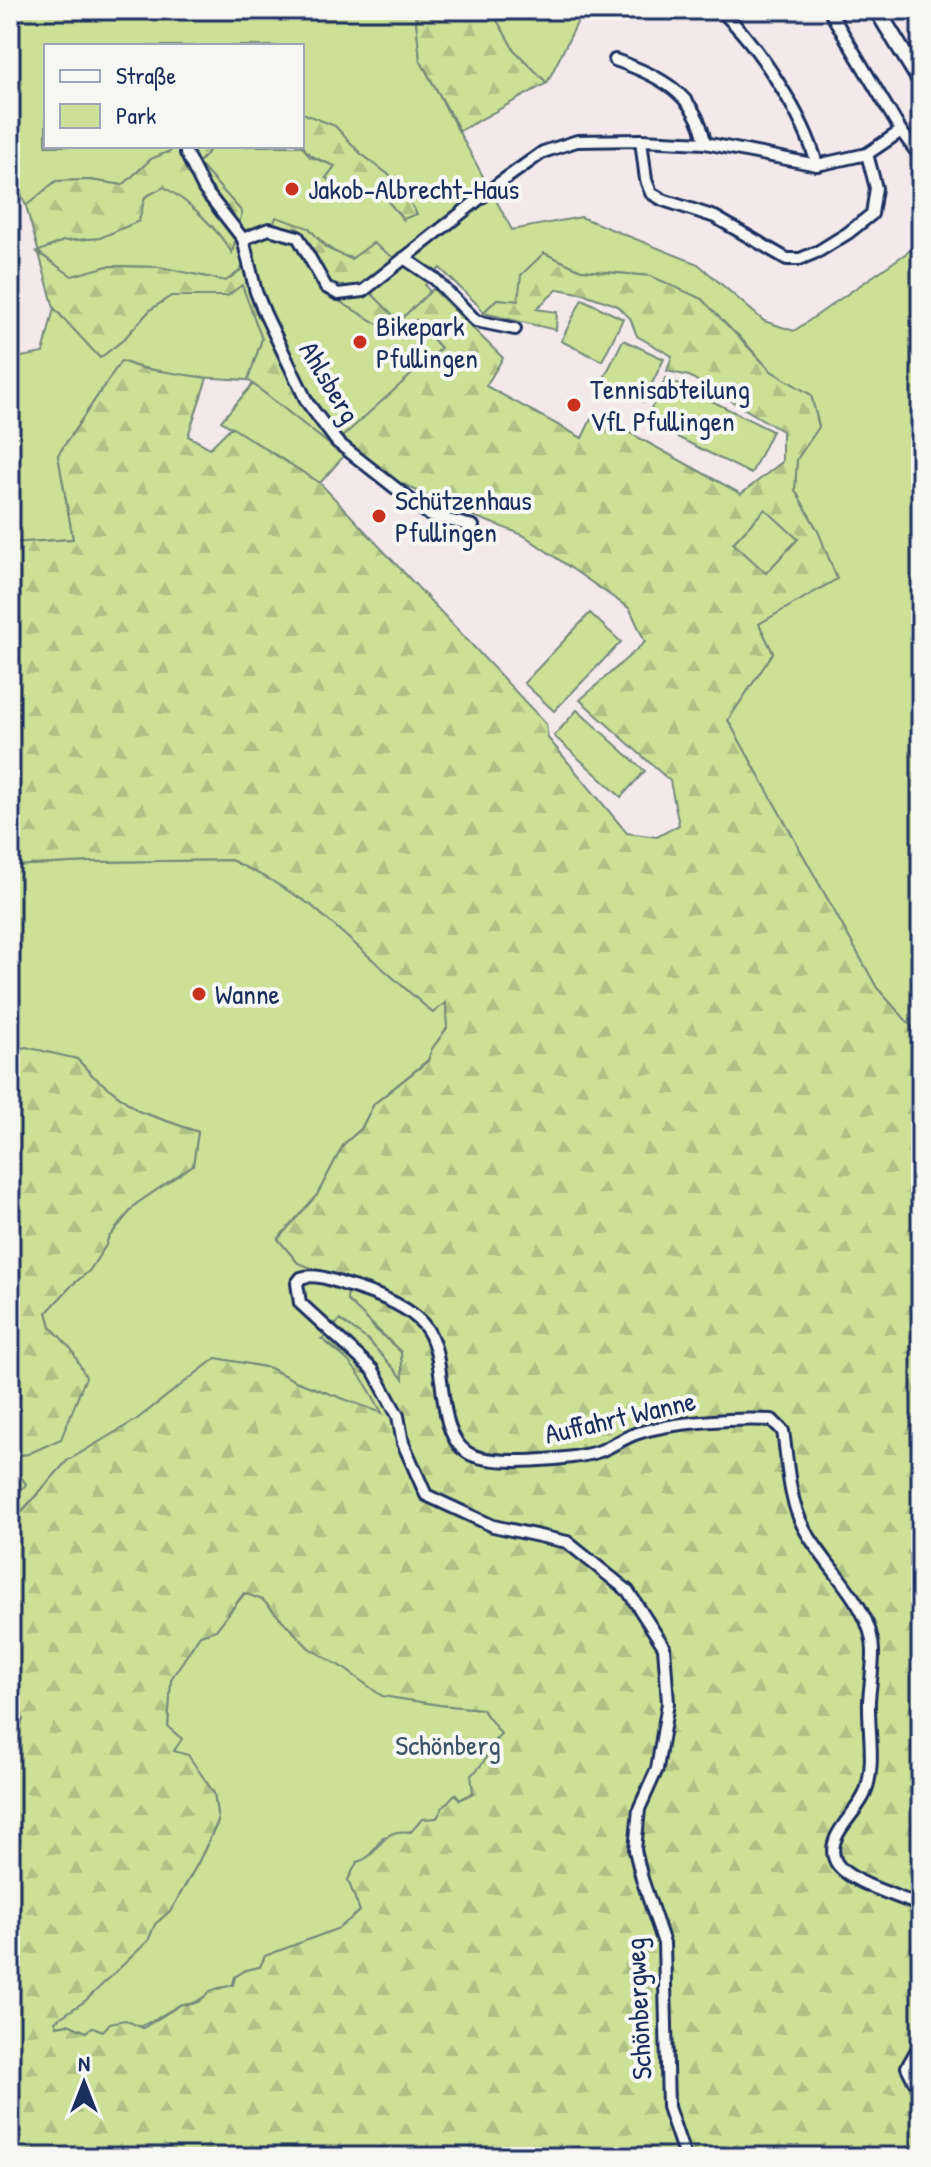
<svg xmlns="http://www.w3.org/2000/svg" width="931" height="2167" viewBox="0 0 931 2167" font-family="'Patrick Hand',sans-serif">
  <defs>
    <pattern id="forest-firs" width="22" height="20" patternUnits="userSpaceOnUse" patternTransform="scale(2)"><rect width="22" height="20" fill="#cce196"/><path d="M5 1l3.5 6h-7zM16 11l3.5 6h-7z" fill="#afc184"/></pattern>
  </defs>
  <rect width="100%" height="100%" fill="#f3e9eb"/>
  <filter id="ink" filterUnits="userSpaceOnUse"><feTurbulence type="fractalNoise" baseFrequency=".0125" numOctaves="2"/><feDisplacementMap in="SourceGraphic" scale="16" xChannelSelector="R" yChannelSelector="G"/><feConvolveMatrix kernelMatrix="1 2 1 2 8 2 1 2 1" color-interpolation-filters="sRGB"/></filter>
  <g filter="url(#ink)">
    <g fill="#cce196" stroke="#74887a" stroke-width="2">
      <path d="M10 10H415L420 60 512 230 581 217 698 264 764 321 794 331 921 243V1037L877 988 728 720 773 653 759 624 818 531 795 490 797 459 819 426 811 395 771 371 737 334 651 276 581 270 544 253 518 301 497 299 483 313 478 305 440 268 425 285 430 292 399 321 362 285 393 258C351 259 338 263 309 228L294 243 322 291 398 336 416 320 441 348 341 439 312 400 260 292 254 257 249 244 241 270 226 281 159 267 108 266 72 277 37 251 63 241 100 238 145 197 164 186C192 204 213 225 232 252L242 212 198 163 213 146H302L310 157 335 166 326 178 344 189 381 193 403 219 397 181 360 153 335 126 302 113V46H46V146H182L151 159 123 185 90 180 56 181 26 206 10 166Z"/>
      <polygon points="491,10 588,10 581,15 547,83 514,50"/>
      <path d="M242 284 262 339 248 380C206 378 161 376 121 361L58 455 73 539 10 543V359L43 353 54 308 100 358 123 340 150 310 171 296H227Z"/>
      <polygon points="582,299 623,319 602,361 561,341"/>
      <polygon points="623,340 664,359 643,402 602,382"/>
      <polygon points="666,378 772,431 751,474 645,421"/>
      <polygon points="253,384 344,456 320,483 221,421"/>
      <polygon points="765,508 798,539 766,574 733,543"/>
      <polygon points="590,613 621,642 554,711 524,683"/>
      <polygon points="577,710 645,771 621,797 554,736"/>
      <polygon points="231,860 269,879 311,905 433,1013 446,1002 447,1028 432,1049 428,1060 374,1104 361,1129 344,1144 317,1195 278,1239 298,1263 316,1269 348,1288 374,1328 401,1352 403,1380 368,1340 322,1339 357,1368 383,1414 295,1381 270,1368 216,1358 136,1420 67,1461 10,1524 10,1504 26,1484 20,1476 10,1478 10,1456 28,1454 72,1350 51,1327 47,1312 72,1285 89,1271 106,1245 108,1238 136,1204 193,1165 198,1132 138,1111 93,1076 77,1059 10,1047 10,866 90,862"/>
      <path d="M245 1593 263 1600 309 1648 345 1669 382 1695 440 1705 482 1709 501 1734 490 1745 473 1792 460 1800 456 1794C448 1802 442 1814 434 1820 419 1831 401 1834 383 1837L366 1860 357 1863 348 1880 360 1911 339 1929 265 1956 260 1967 246 1970 235 1977 233 1985C228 1987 224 1987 219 1988 205 1992 199 2007 181 2004 158 2017 123 2043 96 2028L86 2032 68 2024 57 2026 55 2021 85 2001 148 1941 155 1924 171 1910 198 1863 218 1822 214 1793 173 1751 168 1728 171 1679 200 1635 216 1630Z"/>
      <polygon points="10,1655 23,1720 10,1750"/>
    </g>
    <g fill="url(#forest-firs)" stroke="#74887a" stroke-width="2" fill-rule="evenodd">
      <polygon points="415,10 491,10 514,50 547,83 460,131 420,60"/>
      <path d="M302 113 335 126 360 153 397 181 417 214 403 219 381 193 344 189 326 178 335 166C298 151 302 152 302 113Z"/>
      <path d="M182 146H213L198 163 242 212 232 253C215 225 192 204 164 187L145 197 139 221 100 238 63 241 37 252 72 276 108 266 159 267 226 281 241 270 249 242 260 292 312 400 341 438 441 348 416 320 398 336 322 291 294 243 270 234 276 217 309 228 326 248 351 259 373 243 394 258 362 284 399 321 433 289 503 358 486 386 582 438 594 413 741 494 782 462V431L689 376 667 371 672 356 637 336 630 318 616 305 584 294 558 289 536 309 557 312 556 330 483 313 497 299 518 301 521 275 544 253 581 270 651 276 702 299 771 371 811 395 819 427 797 459 795 490 818 531 837 579 759 624 773 653 728 720 877 988 921 1037V2157H10V1750L23 1720 10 1655V1624L16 1594 10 1554V1525L67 1461 136 1420 216 1358 270 1368 295 1381 382 1413C367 1383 350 1357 322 1339L340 1320 368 1340 403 1379 401 1352 347 1300 348 1288 316 1281 315 1269 298 1263 278 1239 317 1195 344 1144 361 1129 374 1104 428 1061 432 1049 447 1028 446 1002 433 1013 311 905 269 879 231 860 90 862 10 866V543L73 539 58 455 121 361 140 368 207 378 188 436 210 448 231 427 320 483 546 724 548 738 627 833 657 837 679 825 670 781 580 700 645 642 630 609 523 535 453 508 344 456 248 380 262 339 242 285 227 296H171L150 310 123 340 100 358 54 308 26 206 56 181 90 180 123 185 151 159ZM765 509 798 539 766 573 733 543ZM244 1593 263 1600 309 1648 345 1669 382 1696 440 1705 482 1709 501 1734C488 1748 487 1764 471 1775L473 1793 460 1800 455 1794 443 1807 437 1818 422 1819 411 1832C377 1827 384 1855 357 1862L348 1880 360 1911 339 1928 265 1956 260 1967 246 1970 235 1977 233 1985 210 1991C202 2001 194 2006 182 2004L143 2028 125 2020 110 2023 103 2031 92 2027 86 2032 68 2024 57 2026 55 2021 85 2001 148 1941 155 1924 171 1910 198 1863 218 1821 214 1793 188 1755 174 1751 182 1739 168 1727 171 1679 200 1635 216 1630Z"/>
      <polygon points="10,1047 15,1050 26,1047 77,1059 93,1076 138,1111 198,1132 193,1165 136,1204 108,1238 106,1245 89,1271 72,1285 47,1312 51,1327 72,1350 86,1377 61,1439 28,1454 10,1456"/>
      <polygon points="20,1476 26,1484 10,1504 10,1478"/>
    </g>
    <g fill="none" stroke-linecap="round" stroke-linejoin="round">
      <g stroke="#1b2f5e" stroke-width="16">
        <g id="minor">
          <path d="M720 10C757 43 805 117 817 165"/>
          <polyline points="829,10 901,131 921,158"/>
          <polyline points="916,10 921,15"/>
          <path d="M615 60C658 75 697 94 705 143"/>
          <polyline points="641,140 646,180 651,193 663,200 715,217 787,259 800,259 819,251 848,233 872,214 876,188 867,154"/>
          <polyline points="186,153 204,189 243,239 256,292 265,314 307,402 337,442 431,516 473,526"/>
          <polyline points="243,239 269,229 298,237 326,287 338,294 363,291 498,184 543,152 577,141 641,140 705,143 817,165 867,154 901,131"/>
          <polyline points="404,258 435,279 476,321 515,329"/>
          <polyline points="921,2043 907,2067 914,2081 921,2087"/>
          <path d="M685 2157 668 2107 664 1943 642 1879 635 1850 639 1809 657 1769 668 1703 664 1647 628 1591 567 1542 493 1526 426 1495 403 1443 398 1416 373 1370 300 1303 297 1283 301 1278C317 1272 338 1283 353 1287 376 1294 407 1305 423 1324 451 1355 432 1431 468 1453 490 1467 575 1460 600 1451 613 1446 625 1437 638 1433 674 1422 735 1418 772 1420L783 1431C788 1463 788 1497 803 1526 823 1566 874 1606 873 1653 873 1669 870 1685 869 1701 868 1730 876 1765 865 1793 857 1814 823 1837 836 1862 846 1881 895 1895 916 1904L921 1909"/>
        </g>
      </g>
      <g stroke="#1b2f5e" stroke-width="20">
        <polyline id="secondary" points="877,10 921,82"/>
      </g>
      <use href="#minor" stroke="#f6f6f2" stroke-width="10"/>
      <use href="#secondary" stroke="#f6f6f2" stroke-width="14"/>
    </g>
  </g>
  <g fill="#c8321e" stroke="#f6f6f2" stroke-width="3">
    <circle cx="292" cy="189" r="8"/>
    <circle cx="360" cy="342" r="8"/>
    <circle cx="574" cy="405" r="8"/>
    <circle cx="379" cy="516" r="8"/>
    <circle cx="199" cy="994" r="8"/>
  </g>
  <g text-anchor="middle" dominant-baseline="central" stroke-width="8" stroke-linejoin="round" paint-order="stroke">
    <g font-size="28" fill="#1b2f5e" stroke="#f6f6f2" text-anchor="start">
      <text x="308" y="189">Jakob-Albrecht-Haus</text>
      <text x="376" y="326">Bikepark<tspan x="376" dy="32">Pfullingen</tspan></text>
      <text x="590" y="389">Tennisabteilung<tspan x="590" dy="32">VfL Pfullingen</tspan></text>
      <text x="395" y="500">Schützenhaus<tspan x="395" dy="32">Pfullingen</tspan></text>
      <text x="215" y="994">Wanne</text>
    </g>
    <g font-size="28" fill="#1b2f5e" stroke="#f6f6f2">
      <text transform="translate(330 382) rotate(59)">Ahlsberg</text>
      <text transform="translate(620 1417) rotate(-13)">Auffahrt Wanne</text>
      <text transform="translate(638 2009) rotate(-93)">Schönbergweg</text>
    </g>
    <g font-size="28" fill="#3e5369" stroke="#f6f6f2">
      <text x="448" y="1745">Schönberg</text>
    </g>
  </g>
  <rect width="931" height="2167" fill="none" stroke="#f6f6f2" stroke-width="40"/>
  <rect x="20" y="20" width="891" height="2127" fill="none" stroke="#1b2f5e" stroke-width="3" filter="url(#ink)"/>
  <rect x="44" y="44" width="260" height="104" fill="#f6f6f2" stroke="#9ea6b7" stroke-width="2"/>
  <rect x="60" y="70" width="40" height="12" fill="#f6f6f2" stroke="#9ea6b7" stroke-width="2"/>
  <text x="116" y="84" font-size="24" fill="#1b2f5e">Straße</text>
  <rect x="60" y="104" width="40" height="24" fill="#cce196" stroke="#9ea6b7" stroke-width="2"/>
  <text x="116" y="124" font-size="24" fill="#1b2f5e">Park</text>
  <g transform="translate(84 2083)" stroke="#f6f6f2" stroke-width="6" paint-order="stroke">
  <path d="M0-6L14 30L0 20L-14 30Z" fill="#1b2f5e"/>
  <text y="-12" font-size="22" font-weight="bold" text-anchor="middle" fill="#1b2f5e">N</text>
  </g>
</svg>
